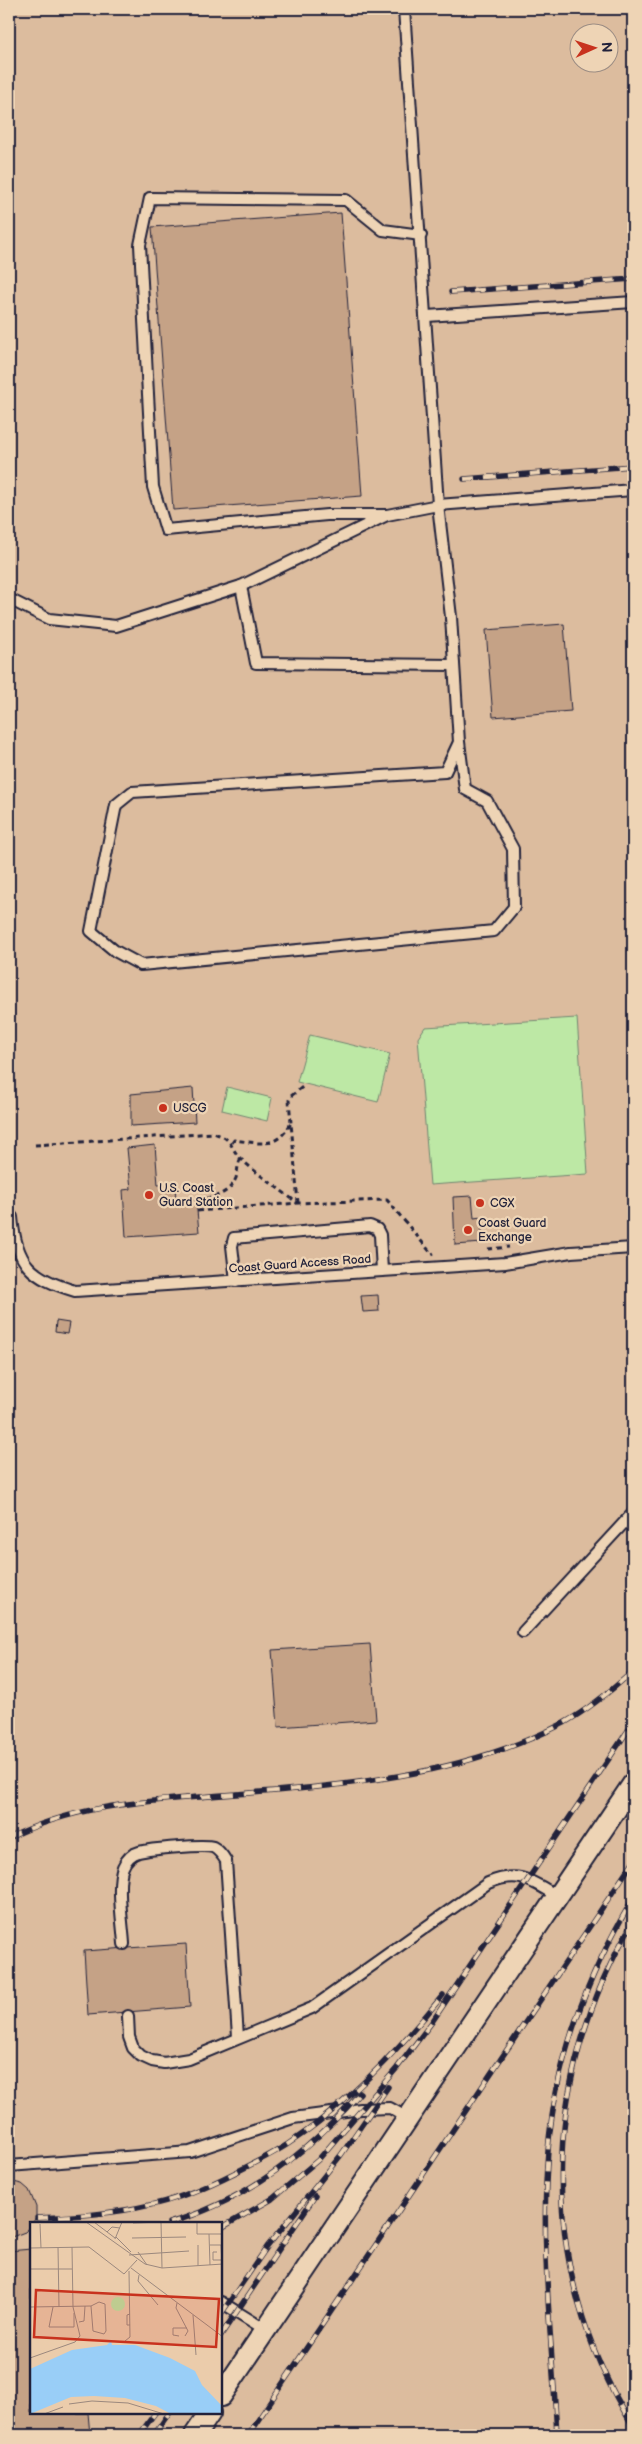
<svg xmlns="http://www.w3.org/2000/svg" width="642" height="2444" viewBox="0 0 642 2444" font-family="'Balsamiq Sans',sans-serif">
  <rect width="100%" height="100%" fill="#ebccab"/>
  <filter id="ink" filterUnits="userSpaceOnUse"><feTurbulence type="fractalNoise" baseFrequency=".02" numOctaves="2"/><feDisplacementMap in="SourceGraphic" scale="10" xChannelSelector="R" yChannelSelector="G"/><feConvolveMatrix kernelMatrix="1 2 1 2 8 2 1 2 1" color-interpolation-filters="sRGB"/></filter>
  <g filter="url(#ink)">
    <path fill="#dcbc9e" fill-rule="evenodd" d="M9 9H633V2435H9ZM580 32H610V62H580ZM31 2223H221V2413H31Z"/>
    <g fill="#bde8a5" stroke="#708570">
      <polygon points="577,1018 588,1174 430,1185 418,1038 425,1027"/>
      <polygon points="310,1035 390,1054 378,1102 297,1082"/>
      <polygon points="227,1087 272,1098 267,1121 222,1110"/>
    </g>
    <g fill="#c5a286" stroke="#22223b">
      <polygon points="341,213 362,496 173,510 152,227"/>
      <polygon points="564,624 571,711 493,717 486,630"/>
      <polygon points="193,1088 195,1122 131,1126 131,1094"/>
      <polygon points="155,1145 158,1185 175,1184 176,1202 196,1200 199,1232 126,1237 123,1190 131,1189 127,1148"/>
      <polygon points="472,1196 474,1218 481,1217 483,1243 455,1245 453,1197"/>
      <polygon points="378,1295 379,1311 363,1312 361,1296"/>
      <polygon points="56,1321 69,1323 67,1334 55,1332"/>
      <polygon points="370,1644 376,1720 278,1727 272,1650"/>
      <polygon points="186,1944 190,2007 88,2015 84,1951"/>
      <polygon points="9,2181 22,2184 29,2190 36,2207 36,2217 31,2226 25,2232 9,2238"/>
      <polygon points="31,2249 31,2413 88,2413 90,2435 9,2435 9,2251"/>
    </g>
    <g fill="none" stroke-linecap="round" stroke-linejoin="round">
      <g stroke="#22223b" stroke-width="14">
        <g id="lane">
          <polyline points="404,9 438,505 451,617 459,742 445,772 132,792 116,805 91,931 115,951 141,965 494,931 514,907 513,849 487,801 465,789 459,742"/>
          <polyline points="427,316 633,302"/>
          <polyline points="387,515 327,515 166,530 153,487 140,245 150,198 346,200 383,230 421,235"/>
          <polyline points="241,586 256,663 454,665"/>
          <polyline points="9,599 49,619 116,626 241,586 387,515 438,505 633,490"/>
          <path d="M12 1217C16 1264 31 1278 75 1291L505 1263 571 1252 633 1248"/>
          <polyline points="236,1281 232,1246 234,1238 370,1226 377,1229 380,1235 382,1271"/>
          <polyline points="523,1632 633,1513"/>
          <path d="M124 1944C123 1925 116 1885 123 1867 126 1860 131 1854 139 1852 150 1849 204 1844 213 1847 219 1850 223 1856 226 1861L238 2037"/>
          <path d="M128 2016 129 2037 133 2048 141 2056 152 2061 164 2063 189 2059 312 2008 488 1883C519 1870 532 1881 557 1896"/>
          <polyline points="9,2166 190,2152 293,2118 361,2109 390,2108 408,2118"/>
          <polyline points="221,2302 266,2330"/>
        </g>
      </g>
      <g stroke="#22223b" stroke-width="24">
        <g id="street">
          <polyline points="221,2396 633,1784"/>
          <polyline points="195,2435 210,2413"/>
        </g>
      </g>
      <g stroke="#22223b" stroke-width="3" stroke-dasharray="5 4" stroke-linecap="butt">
        <path d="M232 1143 234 1140C260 1143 276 1150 291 1123"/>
        <path d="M35 1145 214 1133C235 1140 228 1146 241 1159 258 1175 279 1188 297 1203"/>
        <path d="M196 1200C212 1198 229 1195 236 1178 238 1171 237 1165 241 1158"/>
        <polyline points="298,1203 289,1100 291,1096 305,1085"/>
        <polyline points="197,1211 298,1203 387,1200 432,1254 434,1253"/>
        <polyline points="488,1249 509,1247"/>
      </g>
      <use href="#lane" stroke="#eed4b5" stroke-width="10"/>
      <use href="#street" stroke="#eed4b5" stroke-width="20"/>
      <g stroke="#22223b" stroke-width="5.5">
        <g id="rail">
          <polyline points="451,292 633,279"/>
          <polyline points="464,479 633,466"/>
          <path d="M9 1838C75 1805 139 1802 211 1796 329 1787 457 1779 564 1723 589 1709 612 1690 633 1671"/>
          <path d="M633 1922C540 2080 535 2269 633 2426"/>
          <path d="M37 2218C75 2216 113 2214 150 2205 176 2200 201 2189 224 2178 246 2167 268 2157 288 2144 346 2106 400 2048 443 1995"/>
          <path d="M169 2223C246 2201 308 2153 360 2093"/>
          <polyline points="221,2228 272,2199 318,2160 397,2068 432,2022 633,1723"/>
          <polyline points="221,2314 267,2247 341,2155 388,2087"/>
          <polyline points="221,2335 315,2196"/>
          <polyline points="139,2435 155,2413"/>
          <polyline points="154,2435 169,2413"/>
          <polyline points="248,2435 633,1862"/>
          <path d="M557 2435C552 2343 540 2243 548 2151 555 2062 587 1975 633 1899"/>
        </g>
      </g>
      <use href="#rail" stroke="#eed4b5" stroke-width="4" stroke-dasharray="11" stroke-linecap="butt"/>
    </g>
  </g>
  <g fill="#c8321e" stroke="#eed4b5" stroke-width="2">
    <circle cx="163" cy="1108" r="5"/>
    <circle cx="149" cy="1195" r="5"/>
    <circle cx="480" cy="1203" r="5"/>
    <circle cx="468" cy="1230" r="5"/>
  </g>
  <g text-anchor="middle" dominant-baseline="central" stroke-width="4.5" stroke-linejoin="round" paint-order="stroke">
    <g font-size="12" fill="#22223b" stroke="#eed4b5" text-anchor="start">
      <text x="173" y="1108">USCG</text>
      <text x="159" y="1188">U.S. Coast<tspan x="159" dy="14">Guard Station</tspan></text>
      <text x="490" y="1203">CGX</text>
      <text x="478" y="1223">Coast Guard<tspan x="478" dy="14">Exchange</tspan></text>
    </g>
    <g font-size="12" fill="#22223b" stroke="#eed4b5">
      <text transform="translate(300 1264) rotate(-4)">Coast Guard Access Road</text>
    </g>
  </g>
  <g transform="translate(30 2222)">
    <rect width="192" height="192" fill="#ebccab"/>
    <path d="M81 82a7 7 0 1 1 14 0a7 7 0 1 1-14 0Z" fill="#bde8a5"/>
    <path d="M81 119 82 123H105L140 136 165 149 172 163 192 184V192H141L126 184 95 176 64 174 41 175 0 192V147L42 128 77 123Z" fill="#99cef7"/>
    <path fill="none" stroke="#9b887e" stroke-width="1" d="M56 0 115 42 132 46 193 42M64 0 85 16M131 0 132 46M167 0V12H193M103 1 133 0M10 2 11 26M77 10 82 5 90 6M179 12 180 43M86 15 101 30M102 16 156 15M85 17 92 0M168 23V44M180 23H191L192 42M28 25 29 85M0 26 59 25 94 52 107 38M108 30 117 43M187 30H183V38H192M99 33 159 29M101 46 193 115M0 47H42M109 53 108 59 128 83M147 81 146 86 158 109 155 114M0 85 61 84 63 109 74 112 76 109 75 82 69 80 61 84M23 85 19 105H44V91M100 92 97 93V103H100M163 93 166 133M49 100 54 99 55 84M149 114 143 113V106H157M95 119 100 115 99 49M0 136 45 120 50 114 43 85 42 25M39 182 62 179 98 181 134 192M14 192 33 185"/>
    <path fill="#c8321e" fill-opacity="0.15" stroke="#c8321e" stroke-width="2.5" d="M6 68 189 77 186 125 4 115Z"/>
    <rect width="192" height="192" fill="none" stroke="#22223b" stroke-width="2.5"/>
  </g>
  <rect width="642" height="2444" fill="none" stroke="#eed4b5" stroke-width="30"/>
  <rect x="15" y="15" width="612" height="2414" fill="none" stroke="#22223b" stroke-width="2" filter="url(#ink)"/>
  <g transform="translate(594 48) rotate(87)"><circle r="24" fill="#eed4b5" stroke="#9c8d84"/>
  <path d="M0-4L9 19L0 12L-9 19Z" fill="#c8321e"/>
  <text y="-8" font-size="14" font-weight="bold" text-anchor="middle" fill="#22223b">N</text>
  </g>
</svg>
